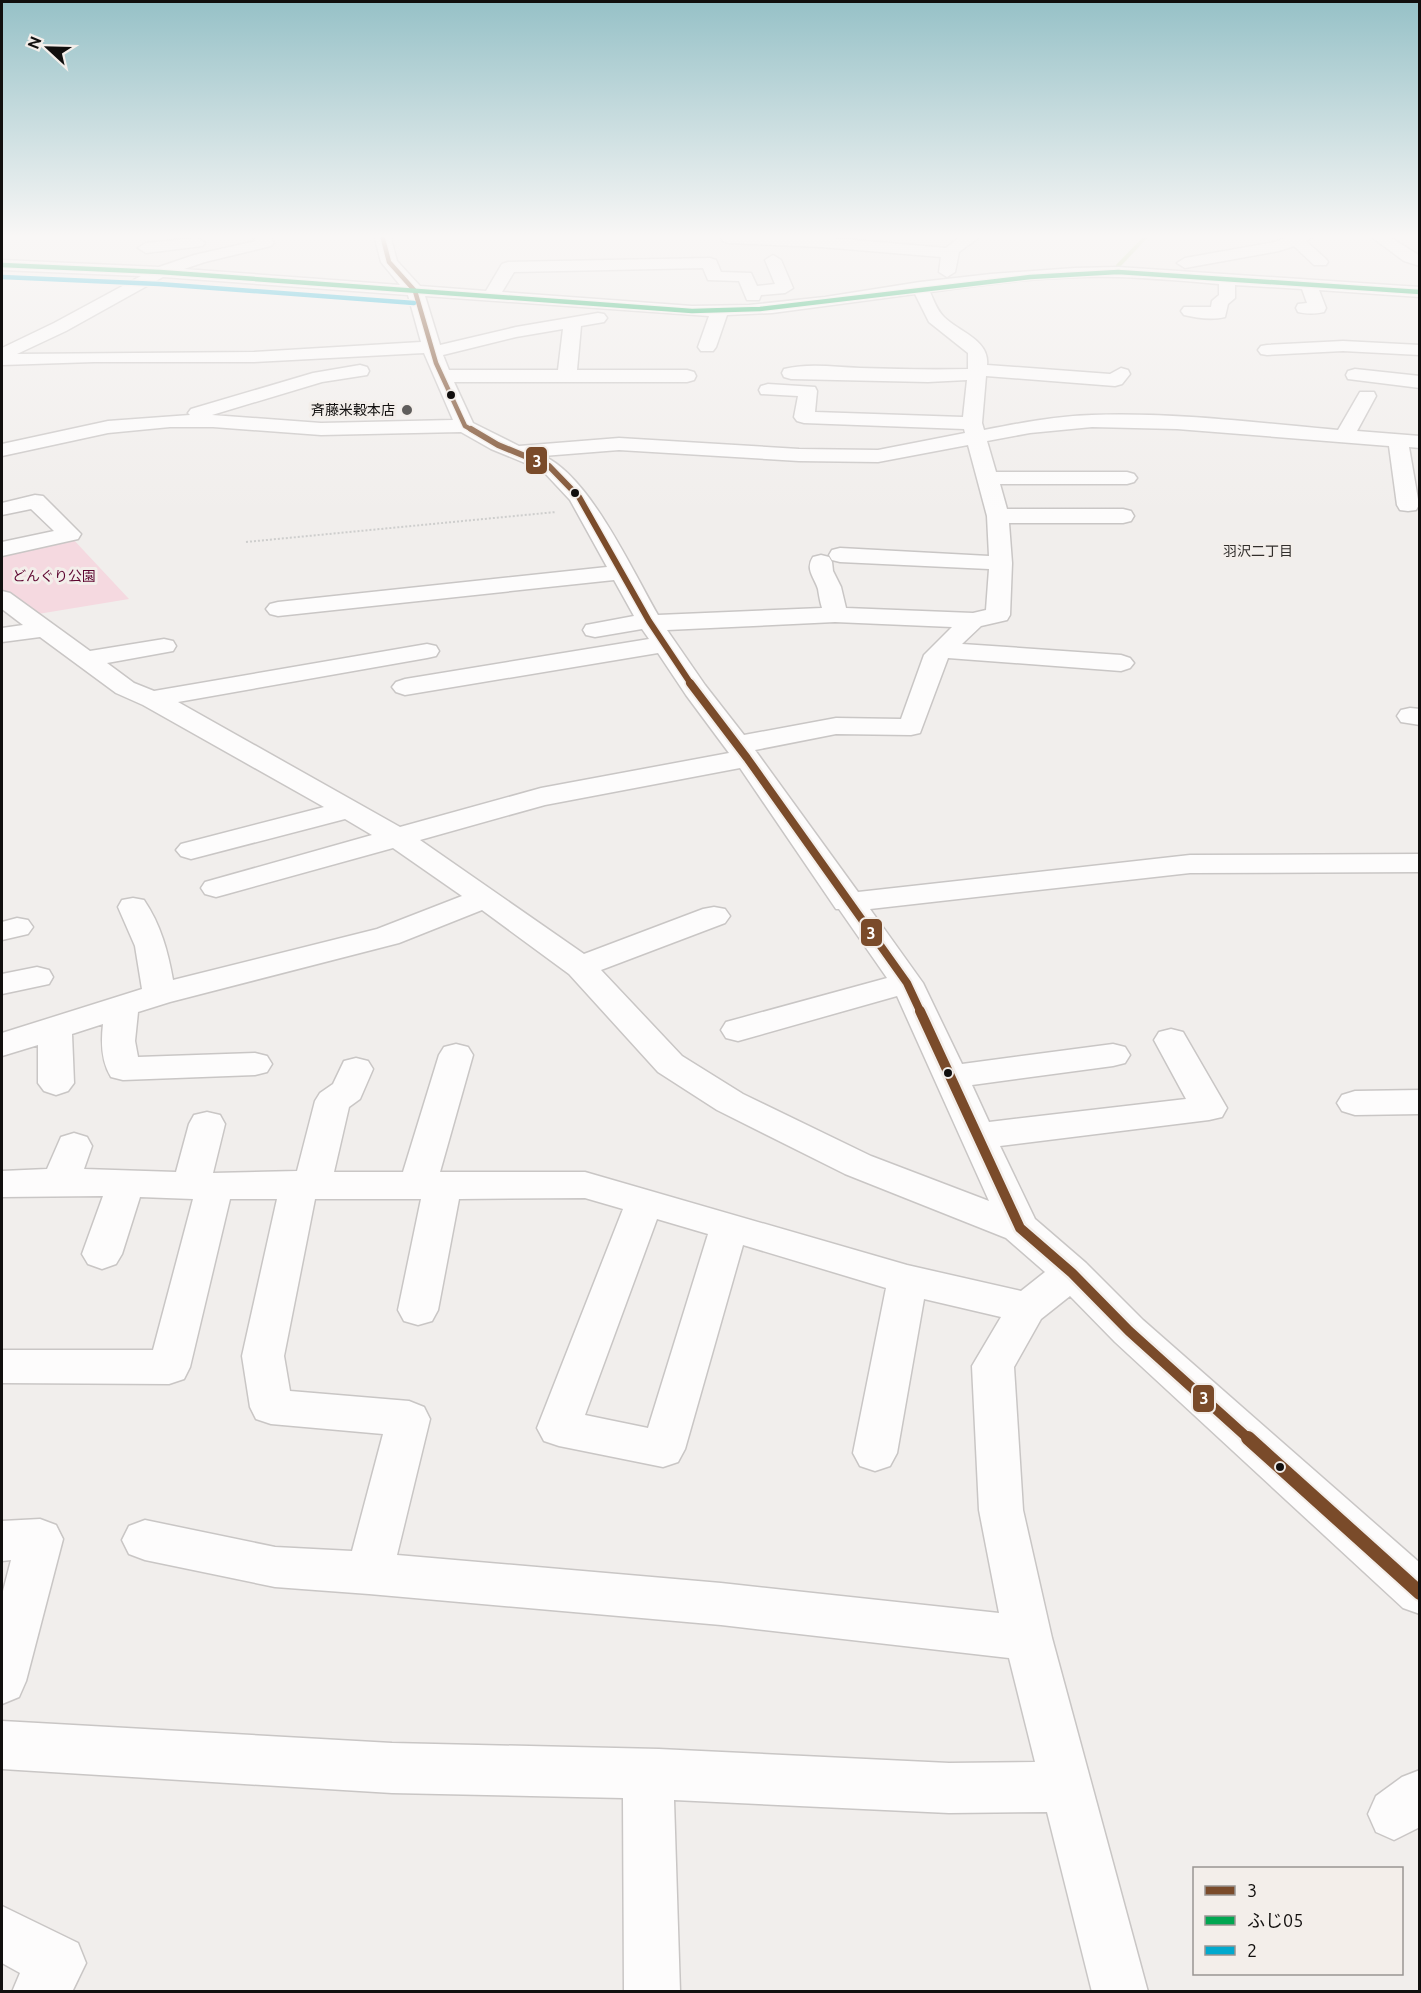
<svg xmlns="http://www.w3.org/2000/svg" width="1421" height="1993" viewBox="0 0 1421 1993" font-family="Ubuntu,'Noto Sans JP',sans-serif">
  <rect width="100%" height="100%" fill="#f1eeec"/>
  <polygon fill="#f5d9e0" points="71,537 129,599 38,614 2,590 2,553"/>
  <g fill="none" stroke-linecap="round" stroke-linejoin="round">
    <polygon fill="#bcd496" fill-rule="evenodd" points="1145,235 1150,235 1120,267 1116,267 1116,265"/>
    <g stroke="#c9c6c5" stroke-width="3">
      <g id="minor">
        <path d="M252 235H268L274 243 271 246 205 262 184 269 400 285 381 262 374 235H390L397 261 420 286 486 291 502 264 508 262 710 258 716 260 721 272 751 273 757 286 775 284 765 260 773 255 781 260 793 288 785 293 761 295 759 300H747L739 281 708 280 703 268 514 272 502 292 692 306 749 305 825 297 920 282 991 274 1075 268 1118 267 1420 287V297L1319 290 1326 308 1324 312C1315 314 1307 314 1298 312L1296 308 1298 304 1307 303 1302 289 1235 285V298L1228 304 1225 317C1213 320 1196 318 1184 315L1181 311 1184 307H1211L1212 301 1219 295V284C1185 281 1152 278 1118 277 1055 275 992 283 930 292 934 301 937 310 944 317 959 332 990 340 987 365L1110 374 1121 368 1128 370 1130 374 1122 384 1115 386 986 376 982 423 984 430C1020 423 1056 416 1092 415 1174 412 1257 423 1338 430L1360 392H1374L1376 396 1357 431 1420 436V448L1409 447 1419 505 1416 510 1408 511 1400 510 1397 505 1389 446 1177 429 1092 427 1030 433 987 441 996 472H1127L1134 474 1137 478 1134 482 1127 484H1000L1007 509H1123L1131 511 1134 516 1131 521 1123 523H1009L1012 563 1010 615 1007 620 981 626 962 644 1121 655 1130 658 1134 663 1130 668 1121 671 948 658 920 733 911 735 836 734 755 750 858 892 1190 855 1420 854V872L1190 873 870 909 923 983 962 1064 1113 1044 1125 1047 1130 1055 1125 1063 1113 1066 972 1085 989 1122 1186 1099 1154 1040 1159 1032 1171 1029 1183 1032 1227 1108 1222 1117 1209 1120 1000 1146 1035 1219 1086 1263 1143 1320 1420 1563V1614L1403 1608 1115 1342 1070 1296 1041 1319 1014 1367 1023 1510 1052 1638 1148 1992H1092L1047 1812 949 1813 674 1800 680 1992H624L623 1798 392 1793 2 1769V1721L392 1743 659 1749 949 1763 1035 1762 1009 1658 721 1625 369 1594 275 1587 145 1560 129 1554 122 1540 129 1526 145 1520 275 1547 352 1551 383 1434 271 1424 256 1419 250 1407 242 1356 277 1199H230L190 1367 184 1379 169 1384 2 1383V1350H153L193 1199 140 1197 122 1254 116 1264 102 1269 88 1264 82 1254 103 1196 2 1197V1171L47 1169 61 1137 74 1133 87 1137 92 1146 84 1169 176 1172 189 1124 194 1115 207 1112 220 1115 225 1124 213 1173 297 1171 315 1101 320 1093 333 1084 344 1061 356 1058 368 1061 373 1069 360 1099 349 1107 334 1172H403L439 1055 444 1047 456 1044 468 1047 473 1055 440 1172H585L907 1265 1021 1291 1045 1272 1006 1238 845 1174 717 1110 658 1072 569 974 482 910 399 943 170 1002 138 1012 135 1041 138 1057 255 1053 267 1056 272 1064 267 1072 255 1075 123 1080 111 1077C101 1061 101 1042 103 1024L72 1034 74 1083 68 1091 56 1095 44 1091 38 1083V1045L2 1056V1033L142 989 135 946 118 907 122 900 133 898 144 900C161 925 168 952 173 980L377 929 462 896 393 848 227 894 216 897 205 894 201 888 205 882 372 835 345 819 191 859 181 856 176 850 181 844 324 807 143 705 116 693 40 637 2 642V628L23 625 2 609V591L10 593 90 651 164 639 173 641 176 646 173 651 107 663 134 683 154 691 427 644 436 646 439 651 436 656 427 658 178 702 400 827 541 788 729 753 686 695 658 653 405 695 396 692 392 687 396 682 405 679 649 639 642 629 595 637 586 635 583 630 586 625 634 616 614 580 278 616 270 614 266 609 270 604 278 602 607 567 570 500 542 470 491 449 461 432 321 435 213 427H170L108 433 2 456V444L108 421 190 415 188 413 191 409 313 373 360 365 367 367 369 371 367 375 322 382 212 415 321 423 453 420 424 353 254 362H94L2 365V348L54 323 141 276 2 270V260L159 267 194 255 256 241ZM163 277 408 295 421 342 254 352 17 354 66 331ZM915 294 929 322 968 353V369C932 370 896 369 860 368 836 367 808 363 784 369L782 373 784 377 791 379 928 382 967 380 963 417 815 412 817 391 815 387 768 384 761 386 759 390 761 394 798 396 794 417 797 421 804 423 964 429 965 433 878 450 799 449 619 438 519 446 473 423 454 382H687L694 380 696 376 694 372 687 370H577L581 326 604 322 607 318 604 314 598 313 516 327 440 345 425 296 709 316 698 347 701 351H713L716 347 727 315 772 313ZM563 329 558 370H449L443 355 516 337ZM968 445 987 516 989 556 840 548 832 550 829 555 832 560 840 562 989 569 986 610 973 613 846 608 841 587 833 571 832 562 829 557 821 555 813 557C805 569 814 577 818 589 819 595 820 602 822 608L658 615C633 572 589 475 543 456L619 450 799 461 878 462ZM835 622 952 627 924 655 901 719 836 718 744 735 705 685 667 630ZM740 768 836 909H839L887 978 726 1022 721 1030 726 1038 738 1041 897 996 989 1201 871 1156 743 1094 682 1056 601 970 725 923 730 916 725 909 714 907 703 909 584 954 420 840 545 805ZM585 1198 623 1209 537 1428 544 1441 559 1446 663 1467 678 1462 685 1449 743 1245 886 1288 853 1453 860 1466 875 1471 890 1466 897 1453 924 1299 1001 1317 972 1366 979 1510 999 1613 721 1583 397 1555 430 1419 424 1407 409 1401 290 1391 284 1356 315 1199H421L398 1310 404 1321 418 1325 432 1321 438 1310 459 1199ZM657 1219 708 1234 648 1428 585 1415Z"/>
        <polygon points="719,235 821,237 946,248 962,235 982,235 959,252 955,272 947,277 939,272 941,257 821,247 728,243 723,241"/>
        <polygon points="1293,235 1315,235 1306,241 1326,259 1328,262 1326,265 1314,265 1294,246 1279,251 1185,268 1177,263 1185,258 1275,242"/>
        <polygon points="1369,235 1387,235 1420,256 1420,266 1404,261"/>
        <polygon points="197,238 205,243 202,246 146,253 138,248 146,243"/>
        <polygon points="1343,341 1420,345 1420,355 1343,351 1267,355 1261,354 1258,350 1261,346 1267,345"/>
        <polygon points="1355,369 1420,376 1420,388 1348,379 1346,375 1348,371"/>
        <polygon points="35,495 43,496 81,534 78,539 2,556 2,542 54,531 31,509 2,515 2,503"/>
        <polygon points="1410,708 1420,709 1420,725 1401,722 1397,716 1401,710"/>
        <polygon points="17,918 28,920 33,927 28,934 2,940 2,922"/>
        <polygon points="37,967 49,970 53,977 49,984 2,994 2,974"/>
        <polygon points="1420,1090 1420,1114 1355,1115 1342,1111 1337,1103 1342,1095 1355,1091"/>
        <polygon points="40,1519 56,1525 63,1539 26,1681 19,1697 2,1704 2,1595 11,1560 2,1561 2,1521"/>
        <polygon points="1420,1770 1420,1827 1394,1840 1376,1832 1368,1814 1376,1796 1402,1777"/>
        <polygon points="2,1906 78,1943 86,1963 72,1992 12,1992 20,1973 2,1963"/>
      </g>
    </g>
    <polyline stroke="#cececd" stroke-width="2" stroke-dasharray="2 2" stroke-linecap="butt" points="246,542 556,512"/>
    <use href="#minor" fill="#fdfcfc" fill-rule="evenodd"/>
    <g stroke="#f3eeea" stroke-width="7">
      <polyline id="bus-1-far4" points="382,235 389,262 415,291 436,363 465,426 474,431"/>
    </g>
    <g stroke="#f3eeea" stroke-width="9">
      <polyline id="bus-1-far3" points="471,429 498,445 549,466 579,497 649,621 691,684"/>
    </g>
    <g stroke="#f3eeea" stroke-width="12">
      <polyline id="bus-1-far2" points="690,683 747,758 907,983 921,1013"/>
    </g>
    <g stroke="#f3eeea" stroke-width="15">
      <polyline id="bus-1-far1" points="920,1011 1020,1228 1072,1273 1129,1331 1250,1440"/>
    </g>
    <g stroke="#f3eeea" stroke-width="18">
      <polyline id="bus-1" points="1248,1438 1420,1593"/>
    </g>
    <g stroke="#f3eeea" stroke-width="7">
      <polyline id="bus-2" points="2,265 160,272 692,311 760,309 1030,277 1118,272 1420,292"/>
    </g>
    <g stroke="#f3eeea" stroke-width="7">
      <polyline id="bus-3" points="2,277 159,284 414,303"/>
    </g>
    <use href="#bus-1-far4" stroke="#7a4b2a" stroke-width="4.5"/>
    <use href="#bus-1-far3" stroke="#7a4b2a" stroke-width="6"/>
    <use href="#bus-1-far2" stroke="#7a4b2a" stroke-width="8"/>
    <use href="#bus-1-far1" stroke="#7a4b2a" stroke-width="10"/>
    <use href="#bus-1" stroke="#7a4b2a" stroke-width="14"/>
    <use href="#bus-2" stroke="#00a651" stroke-width="4.5"/>
    <use href="#bus-3" stroke="#00a9ce" stroke-width="4.5"/>
  </g>
  <linearGradient id="sky" x2="0" y2="1"><stop stop-color="#96c1c7"/><stop offset="0.46" stop-color="#f9f7f6"/><stop offset="1" stop-color="#f9f7f6" stop-opacity="0"/></linearGradient>
  <rect width="1421" height="514" fill="url(#sky)"/>
  <g fill="#110f0e" stroke="#f3eeea" stroke-width="2">
    <circle cx="451" cy="395" r="5"/>
    <circle cx="575" cy="493" r="5"/>
    <circle cx="948" cy="1073" r="5"/>
    <circle cx="1280" cy="1467" r="5"/>
  </g>
  <circle fill="#5f5d5c" stroke="#f3eeea" stroke-width="2" cx="407" cy="410" r="6"/>
  <g text-anchor="middle" dominant-baseline="central" stroke-width="6" stroke-linejoin="round" paint-order="stroke">
    <g font-size="14" fill="#110f0e" stroke="#f3eeea" text-anchor="end">
      <text x="395" y="410">斉藤米穀本店</text>
    </g>
    <g font-size="14" fill="#322e2b" stroke="#f3eeea">
      <text x="1258" y="551">羽沢二丁目</text>
    </g>
    <g font-size="14" fill="#5e0731" stroke="#f3eeea">
      <text x="54" y="576">どんぐり公園</text>
    </g>
  </g>
  <g stroke="#f3eeea" stroke-width="2">
    <rect x="525" y="446" width="23" height="29" rx="6" fill="#7a4b2a"/>
    <rect x="860" y="918" width="23" height="29" rx="6" fill="#7a4b2a"/>
    <rect x="1192" y="1384" width="23" height="29" rx="6" fill="#7a4b2a"/>
  </g>
  <g font-size="16" text-anchor="middle" font-weight="bold" fill="#fff">
    <text x="537" y="467">3</text>
    <text x="871" y="939">3</text>
    <text x="1204" y="1404">3</text>
  </g>
  <rect width="1421" height="1993" fill="none" stroke="#110f0e" stroke-width="6"/>
  <rect x="1193" y="1867" width="210" height="108" fill="#f3eeea" stroke="#999592" stroke-width="1.5"/>
  <rect x="1205" y="1886" width="30" height="9" fill="#7a4b2a" stroke="#999592" stroke-width="1.5"/>
  <text x="1247" y="1897" font-size="18" fill="#110f0e">3</text>
  <rect x="1205" y="1916" width="30" height="9" fill="#00a651" stroke="#999592" stroke-width="1.5"/>
  <text x="1247" y="1927" font-size="18" fill="#110f0e">ふじ05</text>
  <rect x="1205" y="1946" width="30" height="9" fill="#00a9ce" stroke="#999592" stroke-width="1.5"/>
  <text x="1247" y="1957" font-size="18" fill="#110f0e">2</text>
  <g transform="translate(48 48) rotate(292)" stroke="#f3eeea" stroke-width="4.5" paint-order="stroke">
  <path d="M0-4.5L10 22L0 15L-10 22Z" fill="#110f0e"/>
  <text y="-9" font-size="16" font-weight="bold" text-anchor="middle" fill="#110f0e">N</text>
  </g>
</svg>
